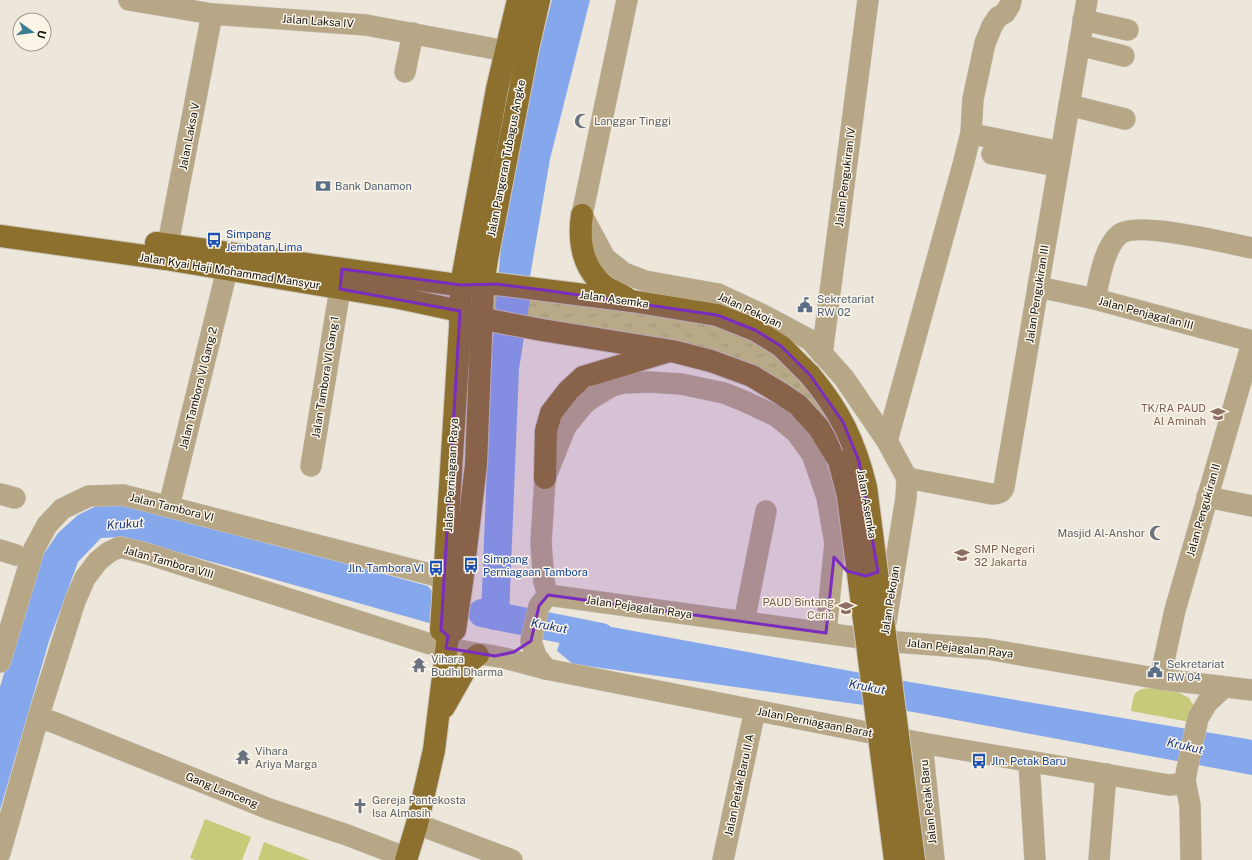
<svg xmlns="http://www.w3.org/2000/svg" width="1252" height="860" viewBox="0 0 1252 860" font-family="'Public Sans',sans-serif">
  <defs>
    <pattern id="grass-tufts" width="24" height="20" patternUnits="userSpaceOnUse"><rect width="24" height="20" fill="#c7ca79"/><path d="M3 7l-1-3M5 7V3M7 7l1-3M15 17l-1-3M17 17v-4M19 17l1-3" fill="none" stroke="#aaac67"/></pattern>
  </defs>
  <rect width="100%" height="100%" fill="#ede7db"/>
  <polygon fill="url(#grass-tufts)" points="483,285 755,330 843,422 848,496 819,428 752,376 494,321"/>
  <g fill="#c7ca79">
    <path d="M1151 688 1176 691 1189 698 1195 708 1190 722 1131 711C1134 694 1133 689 1151 688Z"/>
    <polygon points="205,819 251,837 242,860 195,860 190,858"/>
    <polygon points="264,842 310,860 258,860"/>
  </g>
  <g fill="#85a7eb">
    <polygon points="552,0 590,0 550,159 525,306 491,361 505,201 532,79"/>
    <polygon points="118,503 138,507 428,586 465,633 123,537 101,538 78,562 49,641 0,810 0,687 37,564 58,533 78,515 100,504"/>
    <polygon points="579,621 910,682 1247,739 1252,740 1252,775 913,712 573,664 557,651 566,622"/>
  </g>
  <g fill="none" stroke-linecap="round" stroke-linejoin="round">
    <g stroke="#85a7eb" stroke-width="28">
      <polyline points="482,613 601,637"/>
      <polyline points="495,616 505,368 516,298"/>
    </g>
    <g stroke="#cac5ba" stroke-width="22">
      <g id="minor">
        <polyline points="129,0 212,14 366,25 506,51"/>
        <polyline points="627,0 582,215 605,258 624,273 645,281 718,294 761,314 810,340 844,378 887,441 907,478 906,498 886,622"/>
        <polyline points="1083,20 1128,30"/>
        <polyline points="1079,45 1124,56"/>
        <polyline points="405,72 413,33"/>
        <polyline points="1069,105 1125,119"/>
        <polyline points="982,136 1061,152"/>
        <polyline points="992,154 1052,165"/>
        <polyline points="166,259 168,244 212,14"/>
        <polyline points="1038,287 1095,299 1252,341"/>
        <path d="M1095 299C1099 281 1104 246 1120 234 1138 221 1228 243 1252 248"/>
        <polyline points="822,354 868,0"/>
        <polyline points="887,441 963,165 971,133 973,99 985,43 992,26 998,17 1005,13 1010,5 1011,0"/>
        <polyline points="311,466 340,289"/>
        <path d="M907 478 992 494C998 494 1002 493 1004 487L1087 0"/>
        <polyline points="0,494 15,498"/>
        <polyline points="1207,497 1252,506"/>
        <polyline points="169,506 227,270"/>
        <polyline points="0,550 16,555"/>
        <polyline points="548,595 883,641 987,649 1160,679 1252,690"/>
        <polyline points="548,595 544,582 541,543 545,478 566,426 584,404 592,398 612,386 623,383 649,382 681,384 724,393 744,401 776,416 796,432 812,454 827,497 835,543 826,633"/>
        <polyline points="744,622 766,511"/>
        <polyline points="0,662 34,549 47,525 62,509 89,496 123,495 445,578"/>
        <polyline points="546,669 536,656 531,641 539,606 548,595"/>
        <polyline points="1160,679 1175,610 1252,343"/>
        <polyline points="38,718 53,722 269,809 347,835 407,858"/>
        <polyline points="922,743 934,860"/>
        <polyline points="1029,762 1035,860"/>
        <polyline points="417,824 512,860"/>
        <path d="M0 853 38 718 75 601 85 578 98 561 109 552 120 547 145 553 427 643C450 649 472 653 494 656 511 659 529 665 546 669L922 743 1169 785 1178 784 1185 781"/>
        <polyline points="723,860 755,710"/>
        <polyline points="1099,860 1106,774"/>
        <polyline points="1191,860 1190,805 1185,781 1187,769 1198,718 1207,703 1223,688"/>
      </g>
    </g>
    <g stroke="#cac5ba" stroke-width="24">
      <g id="major">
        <path d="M582 215C578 242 583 270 606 287 612 291 619 294 625 297"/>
        <polyline points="0,236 166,259 399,298 460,311 494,321 542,330 672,351 711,361 752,376 780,393 798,405 819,428 839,461"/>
        <polyline points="156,243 450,284 461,285 497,284 632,301 717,315 755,330 781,346 810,375"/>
        <polyline points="545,478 546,431 551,413 568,391 583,377 666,352"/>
        <polyline points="448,636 441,630 460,328 461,285 497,89 518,0"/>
        <polyline points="444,707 470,661 478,655"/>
        <polyline points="406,860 417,824 434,750 448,636 455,630 462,582 476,465 483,285 487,259 528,48 539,0"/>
      </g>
    </g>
    <use href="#minor" stroke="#b7a787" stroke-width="21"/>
    <use href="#major" stroke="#8d702e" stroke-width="22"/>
    <g stroke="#cac5ba" stroke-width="24" stroke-linecap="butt">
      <g id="major-bridge">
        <path d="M810 375C840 411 855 442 866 487L914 860"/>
        <polyline points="839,461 848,496 895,860"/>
      </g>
    </g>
    <use href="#major-bridge" stroke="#8d702e" stroke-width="22"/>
  </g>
  <path fill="#7b2cbf" fill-opacity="0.2" stroke="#7b2cbf" stroke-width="3" stroke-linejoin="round" d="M342 269 461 285 497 284 544 290 717 315 755 330 781 346 810 375 843 422 859 461 878 572 866 576 847 571 834 557 826 633 548 595 539 606 531 641 514 652 495 656 446 648 448 636 441 630 460 311 340 289Z"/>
  <defs>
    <g id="mosque-bare" transform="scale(1.2)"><path d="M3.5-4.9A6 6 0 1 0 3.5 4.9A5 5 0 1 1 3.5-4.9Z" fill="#6b7280" stroke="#fbf5e8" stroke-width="2.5" paint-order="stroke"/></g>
    <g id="bank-bare" transform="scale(1.2)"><path d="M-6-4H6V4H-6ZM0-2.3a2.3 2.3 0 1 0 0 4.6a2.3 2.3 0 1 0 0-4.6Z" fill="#5c6f8a" stroke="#fbf5e8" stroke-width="2.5" paint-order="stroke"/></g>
    <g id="bus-bare" transform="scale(1.2)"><path d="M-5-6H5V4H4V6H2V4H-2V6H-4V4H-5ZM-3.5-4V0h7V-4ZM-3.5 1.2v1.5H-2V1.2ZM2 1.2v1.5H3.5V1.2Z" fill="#1a4fb4" stroke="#fbf5e8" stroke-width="2.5" paint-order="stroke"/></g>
    <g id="civic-bare" transform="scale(1.2)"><path d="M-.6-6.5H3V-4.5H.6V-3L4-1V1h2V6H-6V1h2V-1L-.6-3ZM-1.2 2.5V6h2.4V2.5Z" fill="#5c6f8a" stroke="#fbf5e8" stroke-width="2.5" paint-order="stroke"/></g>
    <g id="school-bare" transform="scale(1.2)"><path d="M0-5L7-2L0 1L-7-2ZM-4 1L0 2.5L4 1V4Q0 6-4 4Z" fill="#8d6e63" stroke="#fbf5e8" stroke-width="2.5" paint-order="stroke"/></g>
    <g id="temple-bare" transform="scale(1.2)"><path d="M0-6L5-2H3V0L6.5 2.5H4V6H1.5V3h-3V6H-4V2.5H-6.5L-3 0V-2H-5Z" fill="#6b7280" stroke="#fbf5e8" stroke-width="2.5" paint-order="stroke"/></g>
    <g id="church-bare" transform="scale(1.2)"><path d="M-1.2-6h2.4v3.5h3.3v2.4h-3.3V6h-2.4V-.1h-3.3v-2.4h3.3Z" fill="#6b7280" stroke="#fbf5e8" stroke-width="2.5" paint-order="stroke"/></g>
  </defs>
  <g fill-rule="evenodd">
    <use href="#mosque-bare" x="582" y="121"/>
    <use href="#bank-bare" x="323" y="186"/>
    <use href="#bus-bare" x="214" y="240"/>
    <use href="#civic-bare" x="805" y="305"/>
    <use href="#school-bare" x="1218" y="414"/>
    <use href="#mosque-bare" x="1157" y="533"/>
    <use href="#school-bare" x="962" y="555"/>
    <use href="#bus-bare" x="471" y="565"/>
    <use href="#bus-bare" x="436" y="568"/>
    <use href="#school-bare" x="846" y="608"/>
    <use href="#temple-bare" x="419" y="665"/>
    <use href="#civic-bare" x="1155" y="670"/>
    <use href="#temple-bare" x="243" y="757"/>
    <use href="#bus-bare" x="979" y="761"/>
    <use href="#church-bare" x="360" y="806"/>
  </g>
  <g text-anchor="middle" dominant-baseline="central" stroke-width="3" stroke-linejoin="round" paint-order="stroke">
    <g font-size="11" fill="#13110d" stroke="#fbf5e8">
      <text transform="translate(318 21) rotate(4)">Jalan Laksa IV</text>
      <text transform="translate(189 136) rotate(-79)">Jalan Laksa V</text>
      <text transform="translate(506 158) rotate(-79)">Jalan Pangeran Tubagus Angke</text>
      <text transform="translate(845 177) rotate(-83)">Jalan Pengukiran IV</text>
      <text transform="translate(230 271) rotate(9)">Jalan Kyai Haji Mohammad Mansyur</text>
      <text transform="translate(1037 294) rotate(-81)">Jalan Pengukiran III</text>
      <text transform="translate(614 299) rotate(8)">Jalan Asemka</text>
      <text transform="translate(750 310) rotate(25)">Jalan Pekojan</text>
      <text transform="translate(1146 313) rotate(15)">Jalan Penjagalan III</text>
      <text transform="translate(325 377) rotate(-81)">Jalan Tambora VI Gang 1</text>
      <text transform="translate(198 388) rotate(-76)">Jalan Tambora VI Gang 2</text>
      <text transform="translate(451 475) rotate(-87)">Jalan Perniagaan Raya</text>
      <text transform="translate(867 504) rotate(80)">Jalan Asemka</text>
      <text transform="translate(172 507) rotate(14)">Jalan Tambora VI</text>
      <text transform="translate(1203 510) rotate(-74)">Jalan Pengukiran II</text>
      <text transform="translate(169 562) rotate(16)">Jalan Tambora VIII</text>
      <text transform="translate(890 600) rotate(-81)">Jalan Pekojan</text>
      <text transform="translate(639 607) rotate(8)">Jalan Pejagalan Raya</text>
      <text transform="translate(960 648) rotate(6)">Jalan Pejagalan Raya</text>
      <text transform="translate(815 722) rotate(11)">Jalan Perniagaan Barat</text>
      <text transform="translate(739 785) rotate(-78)">Jalan Petak Baru II A</text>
      <text transform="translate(222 790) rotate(22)">Gang Lamceng</text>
      <text transform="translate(928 802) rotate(-96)">Jalan Petak Baru</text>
    </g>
    <g font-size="11" fill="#5b616d" stroke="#fbf5e8" text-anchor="start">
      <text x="594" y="121">Langgar Tinggi</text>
      <text x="1145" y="533" text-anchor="end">Masjid Al-Anshor</text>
      <text x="431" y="659">Vihara<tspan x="431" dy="13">Budhi Dharma</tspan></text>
      <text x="255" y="751">Vihara<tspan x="255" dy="13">Ariya Marga</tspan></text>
      <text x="372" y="800">Gereja Pantekosta<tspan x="372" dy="13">Isa Almasih</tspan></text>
    </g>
    <g font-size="11" fill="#4e5e75" stroke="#fbf5e8" text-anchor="start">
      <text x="335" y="186">Bank Danamon</text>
      <text x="817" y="299">Sekretariat<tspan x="817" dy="13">RW 02</tspan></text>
      <text x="1167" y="664">Sekretariat<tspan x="1167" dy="13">RW 04</tspan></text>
    </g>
    <g font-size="11" fill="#164399" stroke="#fbf5e8" text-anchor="start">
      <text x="226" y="234">Simpang<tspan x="226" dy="13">Jembatan Lima</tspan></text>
      <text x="483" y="559">Simpang<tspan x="483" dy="13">Perniagaan Tambora</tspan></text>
      <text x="424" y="568" text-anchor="end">Jln. Tambora VI</text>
      <text x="991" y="761">Jln. Petak Baru</text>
    </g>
    <g font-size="11" fill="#785e54" stroke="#fbf5e8" text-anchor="end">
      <text x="1206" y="408">TK/RA PAUD<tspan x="1206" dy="13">Al Aminah</tspan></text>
      <text x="974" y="549" text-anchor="start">SMP Negeri<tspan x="974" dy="13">32 Jakarta</tspan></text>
      <text x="834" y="602">PAUD Bintang<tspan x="834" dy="13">Ceria</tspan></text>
    </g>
    <g font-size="12" font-style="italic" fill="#153684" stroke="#fbf5e8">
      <text transform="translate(125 524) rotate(-4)">Krukut</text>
      <text transform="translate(549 626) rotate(11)">Krukut</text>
      <text transform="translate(867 687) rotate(11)">Krukut</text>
      <text transform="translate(1185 746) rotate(13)">Krukut</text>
    </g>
  </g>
  <g transform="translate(32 32) rotate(104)"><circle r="19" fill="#fbf5e8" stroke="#9e9a90"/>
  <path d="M0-3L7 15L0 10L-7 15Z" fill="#3c7d8f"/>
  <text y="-6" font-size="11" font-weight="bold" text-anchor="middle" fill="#13110d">U</text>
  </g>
</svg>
